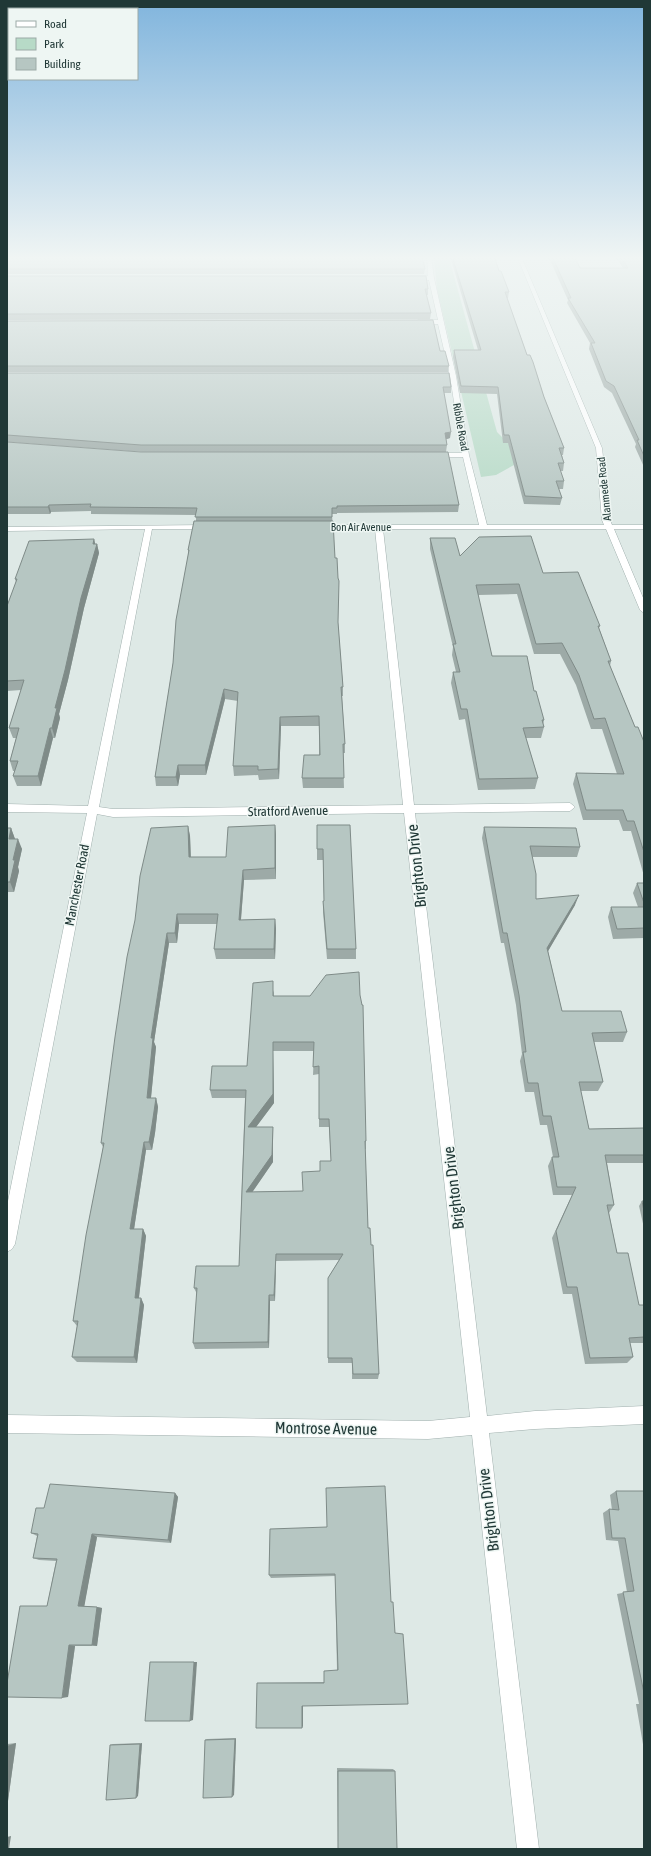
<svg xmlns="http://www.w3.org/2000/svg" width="651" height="1856" viewBox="0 0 651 1856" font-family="'Asap Condensed',sans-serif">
  <rect width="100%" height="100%" fill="#dee9e6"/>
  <polygon fill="#b7dac7" points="434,258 449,258 497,432 513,448 514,465 496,475 481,477 437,289"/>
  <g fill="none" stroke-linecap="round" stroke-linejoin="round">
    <g stroke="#a1b0ae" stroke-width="1">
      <polygon id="minor" points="427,256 431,256 434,278 456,376 469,455 487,525 604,525 602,520 596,448 517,256 521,256 602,448 610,520 612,525 644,525 644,529 614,529 644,600 644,613 640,610 606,529 383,529 414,805 570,803 575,807 570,811 415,813 487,1416 535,1411 644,1406 644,1424 535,1429 489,1433 539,1849 517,1849 472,1435 428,1439 7,1433 7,1415 428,1421 470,1417 404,813 113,817 97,814 15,1244 12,1249 7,1252 7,1206 87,813 7,812 7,804 88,806 145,529 7,531 7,527 208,525 212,527 208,529 152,529 99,807 113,809 403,805 375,529 318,529 314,527 318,525 479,525 463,457 434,457 431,455 434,453 462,453 450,376 438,324 418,324 415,322 418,320 438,320 429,280 410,280 407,278 410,276 428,276"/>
    </g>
    <use href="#minor" fill="#fff" fill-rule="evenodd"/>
  </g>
  <g fill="#9daaa7" fill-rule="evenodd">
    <polygon points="7,256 425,269 424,274 7,274"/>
    <polygon points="450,256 494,256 499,271 509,292 508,298 507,298 527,355 544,397 564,448 563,455 562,455 564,463 563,471 560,471 564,481 563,489 559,489 562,498 560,505 524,504 508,443 503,443 497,394 460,393 453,357 454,350 478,350"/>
    <polygon points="546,256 574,256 580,268 623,268 615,256 643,256 644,257 644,467 635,447 636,444 612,393 604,387 589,349 590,343 567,303 568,300 550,260 547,258"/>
    <polygon points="7,276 428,289 428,295 426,295 431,313 430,319 7,320"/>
    <polygon points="7,321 440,351 449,366 448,372 7,372"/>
    <polygon points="7,373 451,387 451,393 444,393 450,438 446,439 447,445 446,452 142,452 7,442"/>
    <polygon points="7,442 459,505 458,512 337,513 337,514 332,514 338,623 343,687 343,696 342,696 345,744 345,753 343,753 344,788 303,788 302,778 319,755 319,726 281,726 279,779 259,780 258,775 234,776 233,766 238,701 225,699 206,775 180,775 178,786 156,786 155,777 173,663 188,556 188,550 196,521 196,515 91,514 91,511 51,512 50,514 7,514"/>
    <polygon points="430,538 460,556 543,573 600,626 599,628 611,661 610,666 635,727 644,742 644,876 631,831 623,831 619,820 583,820 573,784 576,773 617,774 602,729 591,729 576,685 560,654 534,654 517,594 478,595 492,656 534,691 544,720 543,725 544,727 541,738 526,738 538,778 535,789 478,790 465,719 459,720 451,683 453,672 456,672 452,655 453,647 430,549"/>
    <polygon points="94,539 95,544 97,544 99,553 84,608 68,680 59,714 60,718 55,738 53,738 41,786 17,786 13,776 15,771 13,771 10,761 16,738 13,738 9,728 21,690 7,691 7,606 16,582 15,579"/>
    <polygon points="275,825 276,835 276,879 244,880 241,920 275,919 276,929 275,959 216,959 214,949 217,924 179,924 177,943 169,943 154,1042 156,1047 151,1098 156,1098 158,1107 155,1133 152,1150 146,1150 134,1229 143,1229 146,1236 139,1298 141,1298 144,1305 137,1363 77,1362 72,1357 77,1326 73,1321 103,1147 101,1143 188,826 190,836 191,857 226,857"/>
    <polygon points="317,825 356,949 356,959 327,959 323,912 323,901 324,901 323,860 317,860"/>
    <polygon points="484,827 580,847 577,857 532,857 536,899 575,905 548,951 562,1011 627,1032 623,1042 594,1042 603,1082 598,1091 581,1091 589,1129 644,1128 644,1163 607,1163 614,1205 609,1213 617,1253 639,1305 644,1305 644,1343 630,1343 633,1357 627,1363 585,1364 572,1294 563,1294 552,1238 572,1195 553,1195 548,1166 552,1157 553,1157 547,1125 540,1125 534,1092 525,1092 520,1061 522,1054 516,1005 504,943 501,943 482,838"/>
    <polygon points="7,828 11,828 15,839 22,849 18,867 19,871 14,892 8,892 7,906"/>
    <polygon points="637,883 644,883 644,938 613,939 608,917 611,907 638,907 633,893"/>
    <path d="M274 990V996H310L366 1141V1149H365L368 1228 379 1374 378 1379H352V1363H328V1278L339 1260 276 1261 275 1301H270L269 1348 195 1349 193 1343 197 1294 194 1288 239 1266 245 1098H212L210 1090 247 1066ZM273 1051H314L313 1075 319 1074V1127H329L331 1161 303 1191 252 1192 273 1162V1135L256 1127 274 1103Z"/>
    <polygon points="642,1201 644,1201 644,1228 639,1206"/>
    <polygon points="616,1491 644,1491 644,1750 636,1704 639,1704 617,1594 627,1592 618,1541 606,1540 603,1513 609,1509 612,1510 610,1495"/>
    <polygon points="175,1493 178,1497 171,1543 97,1537 84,1606 97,1607 102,1608 97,1646 75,1646 68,1697 47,1606 56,1561 39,1560 33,1558 37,1536 31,1533 44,1508"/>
    <polygon points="270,1529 391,1602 395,1633 303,1706 303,1726 257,1683 324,1682 337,1670 335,1576 271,1578 269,1575"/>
    <polygon points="236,1738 234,1795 205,1740 207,1739"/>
    <polygon points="16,1743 7,1808 7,1744"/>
    <polygon points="142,1743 138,1796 110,1745 113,1744"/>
    <polygon points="337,1768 393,1769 395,1771 338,1849"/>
  </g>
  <g fill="#7f8b88">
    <polygon points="451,432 450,438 444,440 445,433"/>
    <polygon points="49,505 51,512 50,514 48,507"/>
    <polygon points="94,539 96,547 97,544 99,553 84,608 68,680 59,714 60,718 55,738 52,728 55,708"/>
    <polygon points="224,689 225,699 206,775 205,765"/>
    <polygon points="280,717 281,726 279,779 278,769"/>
    <polygon points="50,728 53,738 41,786 38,776"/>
    <polygon points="178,765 180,775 178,786 176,777"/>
    <polygon points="275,825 276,835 276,879 275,868"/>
    <polygon points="188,826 190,836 191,867 189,857"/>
    <polygon points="11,828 15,839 13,850 9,839"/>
    <polygon points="18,839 22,849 18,867 19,871 14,892 10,882 13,860"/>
    <polygon points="243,870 244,880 240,930 239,920"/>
    <polygon points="7,889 8,892 7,906"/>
    <polygon points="579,895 575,905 544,958 547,948"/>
    <polygon points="177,914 179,924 177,943 175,933"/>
    <polygon points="275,919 276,929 275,959 274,949"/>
    <polygon points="167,933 169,943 154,1042 156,1047 150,1107 147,1098 151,1038"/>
    <polygon points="273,1042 273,1051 274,1103 250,1135 248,1127"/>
    <polygon points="156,1098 158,1107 155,1133 152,1150 149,1142"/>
    <polygon points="273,1127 273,1162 247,1200 246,1192"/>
    <polygon points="144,1142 146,1150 133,1236 130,1229"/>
    <polygon points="143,1229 146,1236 138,1305 135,1298"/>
    <polygon points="276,1254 276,1261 275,1301 274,1295"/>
    <polygon points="269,1295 270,1301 269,1348 268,1342"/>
    <polygon points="141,1298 144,1305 137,1363 134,1357"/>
    <polygon points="175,1493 178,1497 171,1543 168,1540"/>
    <polygon points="92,1534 97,1537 84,1608 78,1606"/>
    <polygon points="97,1607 102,1608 97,1646 92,1645"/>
    <polygon points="69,1645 75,1646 68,1697 62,1698"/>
    <polygon points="194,1662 197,1662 193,1720 190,1721"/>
    <polygon points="303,1705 303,1726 302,1728 302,1706"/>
    <polygon points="236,1738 234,1795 232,1797 235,1739"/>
    <polygon points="16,1743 7,1808 7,1746"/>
    <polygon points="142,1743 138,1796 136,1798 140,1744"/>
    <polygon points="11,1836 9,1849 7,1849 7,1837"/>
  </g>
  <g fill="#b6c6c2" stroke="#7f8b88" fill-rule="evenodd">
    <polygon points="7,256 422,256 425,269 7,269"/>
    <polygon points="452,256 494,256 499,271 501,271 509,292 505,292 527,355 530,355 533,362 544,397 564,448 559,448 564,463 558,463 564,481 556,481 562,498 525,496 509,435 504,435 498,387 461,386 454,350 481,350"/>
    <polygon points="552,256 574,256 580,268 628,268 620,256 643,256 644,257 644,456 637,440 639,440 614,386 606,381 591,343 595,343 568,298 571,298"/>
    <polygon points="7,276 426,276 428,289 425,289 431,313 7,314"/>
    <polygon points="433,320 440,351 445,351 449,366 7,366 7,321"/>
    <polygon points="7,373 449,373 451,387 443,387 451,432 445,433 447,445 141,445 7,435"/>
    <polygon points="7,442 141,452 448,452 459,505 337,506 337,508 332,508 332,517 195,517 197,508 90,507 91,504 49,505 48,507 7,507"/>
    <polygon points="194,521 333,521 335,558 337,558 338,578 339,581 338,622 343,687 341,687 345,744 343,744 344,778 302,778 304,755 320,755 319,716 280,717 278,769 258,770 258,766 233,766 238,692 224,689 205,765 178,765 176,777 155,777 173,663 176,620 189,550 188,550"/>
    <polygon points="531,536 543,573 578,572 600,626 598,626 611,661 608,661 635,727 638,727 644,742 644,852 634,821 627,821 623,810 586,810 576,773 624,774 605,718 594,719 579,675 562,643 536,644 519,584 476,585 492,656 527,656 534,691 536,691 544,720 542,720 544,727 523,728 538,778 479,779 467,709 461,709 453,672 460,672 453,644 456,644 430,538 455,538 460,556 479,537"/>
    <polygon points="94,539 93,544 97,544 81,598 65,670 55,708 57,708 52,728 50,728 38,776 13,776 18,761 10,761 19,728 9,728 24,680 7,681 7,606 17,579 15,579 29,541"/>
    <polygon points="275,825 275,868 243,870 239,920 275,919 274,949 214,949 218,914 177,914 175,933 167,933 151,1038 153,1038 147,1098 156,1098 152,1125 149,1142 144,1142 130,1229 143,1229 135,1298 141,1298 134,1357 72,1357 78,1321 73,1321 86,1235 104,1143 101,1143 115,1037 127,957 135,920 140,876 151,828 188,826 189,857 226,857 228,827"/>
    <polygon points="317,825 350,825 356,949 327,949 323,901 324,901 323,849 317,849"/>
    <polygon points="484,827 576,828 580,847 530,846 536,874 536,899 579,895 547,948 562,1011 621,1011 627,1032 592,1033 603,1082 579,1082 589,1129 644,1128 644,1155 605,1155 614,1205 607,1205 617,1253 628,1253 639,1305 644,1305 644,1337 629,1338 633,1357 590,1358 577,1287 567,1287 556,1231 576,1187 557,1187 552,1157 559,1157 551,1116 543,1116 538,1083 528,1083 523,1052 526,1052 519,995 507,933 503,933"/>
    <polygon points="7,828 11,828 9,839 18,839 13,860 15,860 10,882 7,882"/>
    <polygon points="637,883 644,883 644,903"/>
    <polygon points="611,907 644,907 644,928 617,929"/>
    <path d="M359 972 360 995 362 1005H363L366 1141H365L368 1228H370L371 1245H373L379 1374H353L352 1358H328V1278L343 1254H276L274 1295H269L268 1342 193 1343 197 1288H194L196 1266H239L246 1090H210L212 1066H247L253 983 273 981V996H310L326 975ZM273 1042H314L313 1067 319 1066V1119H329L331 1161H320V1171L302 1172 303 1191 246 1192 272 1155 273 1127H248L273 1094Z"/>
    <polygon points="642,1201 644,1201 644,1211"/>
    <polygon points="50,1484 175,1493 168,1540 92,1534 78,1606 97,1607 92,1645 69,1645 62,1698 7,1697 7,1683 20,1606 47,1606 57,1559 33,1558 38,1534 31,1533 36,1508 44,1508"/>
    <polygon points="385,1486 391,1602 393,1602 395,1633 403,1634 408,1704 302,1706 302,1728 256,1728 257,1683 324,1683 324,1671 338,1670 335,1574 269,1575 270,1529 327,1527 326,1488"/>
    <polygon points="616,1491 644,1491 644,1693 623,1592 634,1591 625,1538 612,1538 609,1509 619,1510"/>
    <polygon points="150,1662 194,1662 190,1721 145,1721"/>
    <polygon points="235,1739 232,1797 203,1798 205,1740"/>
    <polygon points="140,1744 136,1798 106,1800 110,1745"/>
    <polygon points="338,1771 395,1771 397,1849 338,1849"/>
  </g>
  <linearGradient id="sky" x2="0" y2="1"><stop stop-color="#81b5dd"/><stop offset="0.5" stop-color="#f0f5f4"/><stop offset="1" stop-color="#f0f5f4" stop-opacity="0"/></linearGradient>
  <rect width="651" height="516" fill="url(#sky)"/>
  <g text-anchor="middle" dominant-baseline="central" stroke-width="3" stroke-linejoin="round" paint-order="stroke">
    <g font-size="11" fill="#203836" stroke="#eef6f3">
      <text transform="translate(461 427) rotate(80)">Ribble Road</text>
      <text transform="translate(604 489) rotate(-96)">Alanmede Road</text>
      <text x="361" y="527">Bon Air Avenue</text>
    </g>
    <g font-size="13" fill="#203836" stroke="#eef6f3">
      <text transform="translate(288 811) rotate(-1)">Stratford Avenue</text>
      <text transform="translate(77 885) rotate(-79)">Manchester Road</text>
    </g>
    <g font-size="16" fill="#203836" stroke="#eef6f3">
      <text transform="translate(416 866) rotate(-96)">Brighton Drive</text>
      <text transform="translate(453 1188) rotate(-97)">Brighton Drive</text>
      <text transform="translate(326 1428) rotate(1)">Montrose Avenue</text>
      <text transform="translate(488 1510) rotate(-97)">Brighton Drive</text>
    </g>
  </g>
  <rect width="651" height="1856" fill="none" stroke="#203836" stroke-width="16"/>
  <rect x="8" y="8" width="130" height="72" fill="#eef6f3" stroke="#9caaa7"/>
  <rect x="16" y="21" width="20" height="6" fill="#ffffff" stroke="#9caaa7"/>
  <text x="44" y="28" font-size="12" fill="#203836">Road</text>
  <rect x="16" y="38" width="20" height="12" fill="#b7dac7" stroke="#9caaa7"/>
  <text x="44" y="48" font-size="12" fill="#203836">Park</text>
  <rect x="16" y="58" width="20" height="12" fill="#b6c6c2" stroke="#9caaa7"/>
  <text x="44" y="68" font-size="12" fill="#203836">Building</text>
</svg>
